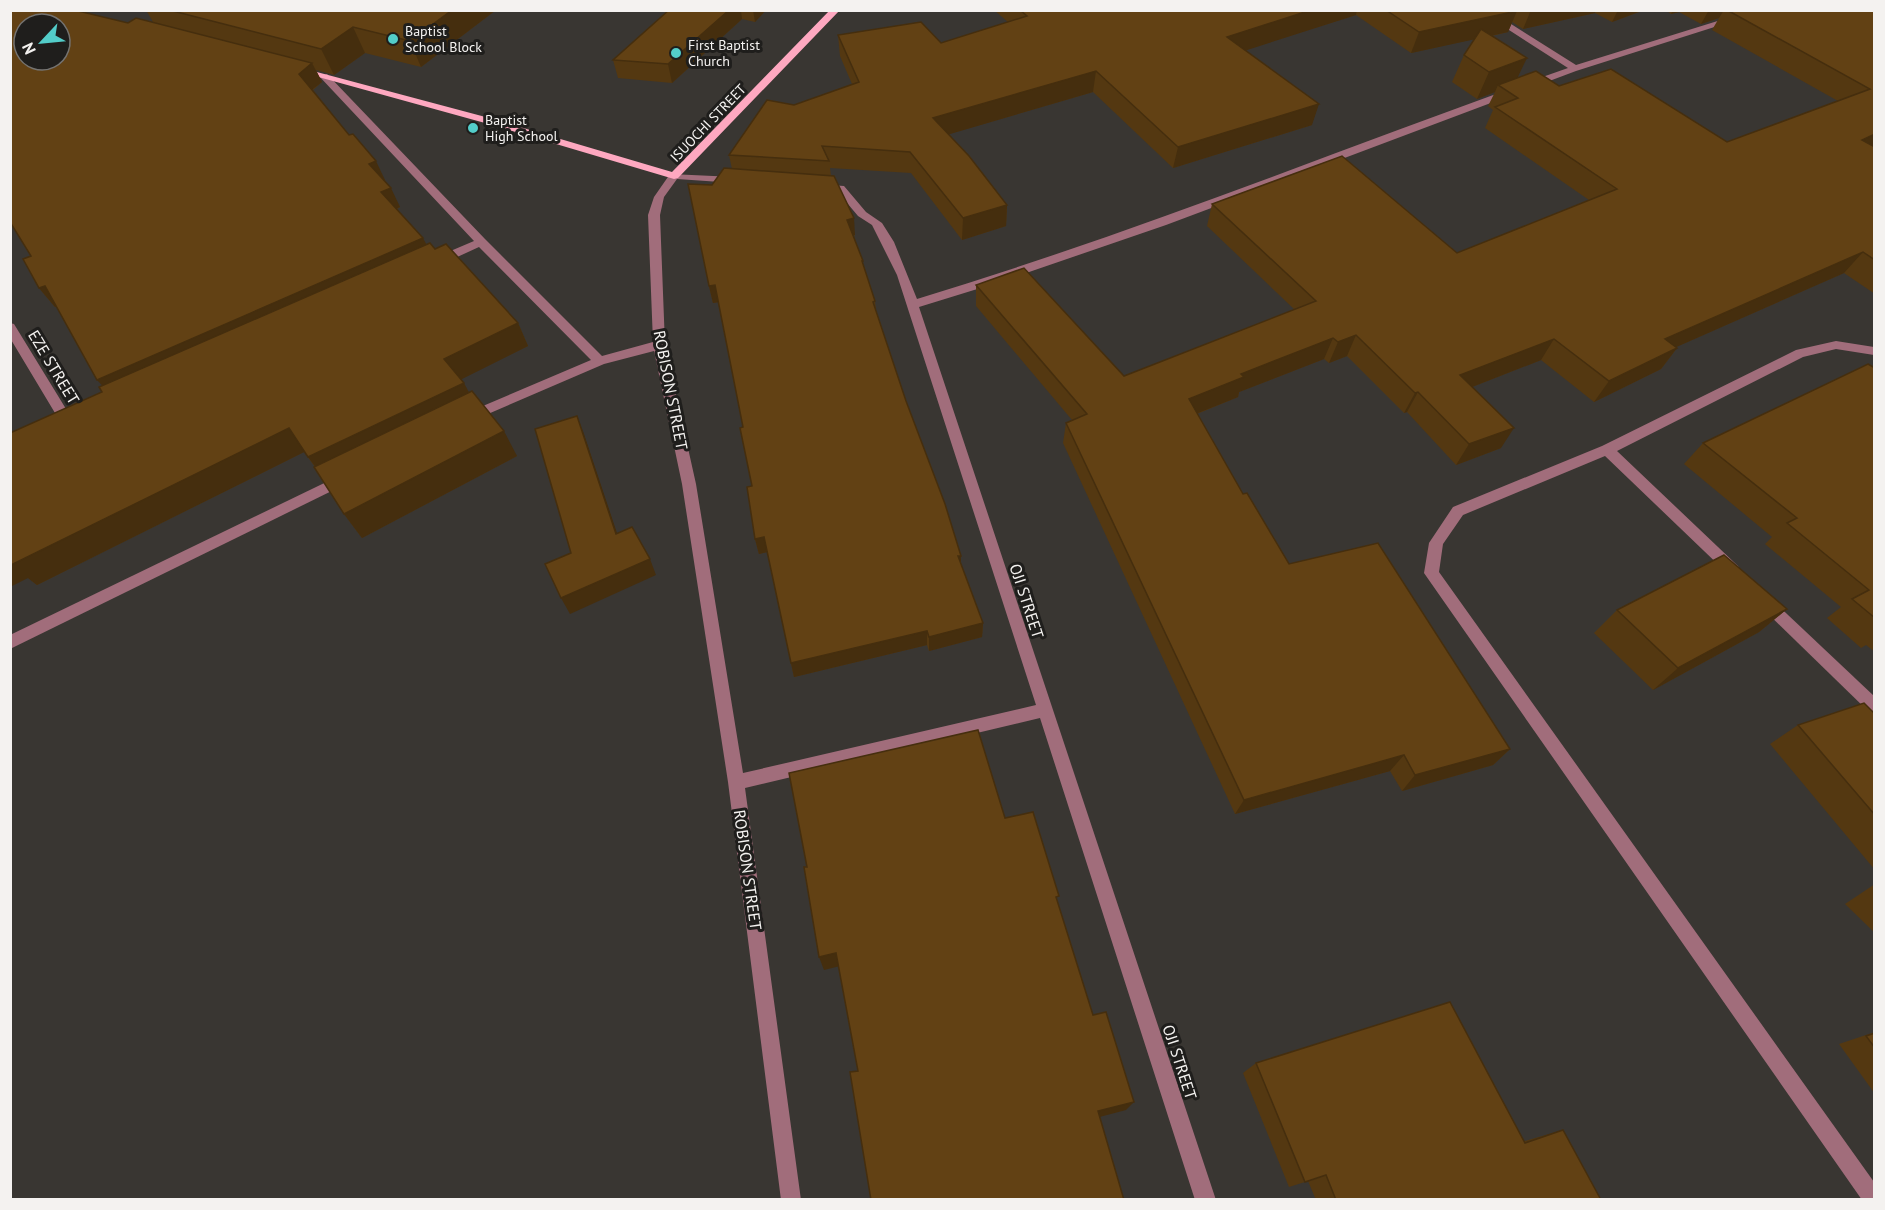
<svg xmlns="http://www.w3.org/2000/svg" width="1885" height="1210" viewBox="0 0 1885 1210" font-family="'PT Sans',sans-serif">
  <rect width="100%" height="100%" fill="#393632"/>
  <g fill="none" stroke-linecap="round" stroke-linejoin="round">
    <g fill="#a16d7b" fill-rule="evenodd">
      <path d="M1478 10H1489L1576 65 1753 10H1768L1576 71 1166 225 1000 282 919 307 1216 1200H1195L1040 718 745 788 801 1200H781L728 782 682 484 654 351 604 364 474 420H464L462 417 464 414 591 360 479 247 442 264H434V258L474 241 319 76 327 74 485 239 602 356 653 342 648 215 654 197 670 174 735 177 740 180 735 183 677 179 664 197 660 215 665 345 696 484 743 773 1036 705 897 275 872 225 858 216 837 191 815 188V184L844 186 866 212 882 223 894 242 917 299C1138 232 1351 145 1568 68Z"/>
      <polygon points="10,323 14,324 74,422 76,425 74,428 64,428 10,338"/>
      <polygon points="1836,341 1874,347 1874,355 1836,349 1803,357 1617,451 1738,566 1740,570 1738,574 1728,574 1605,456 1463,515 1443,544 1439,572 1874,1182 1874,1200 1862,1200 1424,573 1429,543 1453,507 1602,446 1796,350"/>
      <polygon points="345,473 352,478 350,482 10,649 10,635"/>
      <polygon points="1765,596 1770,598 1874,696 1874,713 1868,711 1760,606 1758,602 1760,598"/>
    </g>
    <polygon fill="#fea8c0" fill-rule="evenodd" points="830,10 840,10 678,178 674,179 485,123 293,70 298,67 493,119 672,172"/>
  </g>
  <g fill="#543811">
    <polygon points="146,10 496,10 421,67 365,53 334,75 316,70 322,82 313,90 385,180 384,180 400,207 397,209 426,244 435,249 518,323 528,346 461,379 469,393 517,456 362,538 344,514 315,467 304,452 37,585 28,578 102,392 103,386 57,307 55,307 39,288 31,256 153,22"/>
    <polygon points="669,10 766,10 755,22 742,19 672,83 618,78 613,60"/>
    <polygon points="994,10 1644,10 1612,22 1595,13 1523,29 1512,22 1508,32 1492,36 1518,78 1559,86 1727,142 1838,101 1712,30 1719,18 1701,24 1679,12 1671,14 1666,10 1875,10 1875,294 1844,273 1676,347 1677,348 1661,369 1594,402 1541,360 1472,387 1501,448 1456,465 1407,412 1404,413 1347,356 1329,363 1324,359 1239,392 1238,397 1197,414 1243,494 1289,564 1510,749 1493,765 1402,791 1390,771 1235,814 1063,443 1066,423 1072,420 976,306 976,285 1124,376 1295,310 1207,226 1212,204 1457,253 1589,200 1485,128 1493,110 1488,106 1495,92 1477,99 1452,82 1464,55 1474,39 1411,53 1356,15 1246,50 1312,125 1173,168 1093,92 949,134 1007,205 1006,226 962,240 911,173 830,168 831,176 855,235 854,236 875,301 876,311 906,401 961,556 961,565 983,623 982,637 929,651 927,645 794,677 767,552 759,554 755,539 752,486 743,427 718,302 713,303 709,286 712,185 732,169 729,155 794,105 852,84 840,56 838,35 941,43 1008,22"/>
    <polygon points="1875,368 1875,652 1866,645 1861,648 1827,618 1841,607 1765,544 1772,537 1684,464 1703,443"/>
    <polygon points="1787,609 1759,632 1653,690 1594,633 1617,610"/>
    <polygon points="1875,714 1875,870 1770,744 1798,725"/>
    <polygon points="1875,884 1875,933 1845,904"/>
    <polygon points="1875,1032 1875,1094 1839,1044"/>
    <polygon points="1256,1063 1525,1141 1563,1130 1601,1200 1316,1200 1308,1181 1289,1187 1243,1073"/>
  </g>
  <g fill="#452e0e">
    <polygon points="452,10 496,10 421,67 410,41"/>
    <polygon points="729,10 741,10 742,19 672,83 668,64"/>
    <polygon points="753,10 766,10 755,22"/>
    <polygon points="1311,10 1357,10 1356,15 1222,58 1227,37"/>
    <polygon points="1531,10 1596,10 1595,13 1523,29"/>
    <polygon points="1618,10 1644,10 1612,22"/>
    <polygon points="1673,10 1680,10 1679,12 1671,14"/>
    <polygon points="1709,10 1724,10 1719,18 1701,24"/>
    <polygon points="1517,11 1508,32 1411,53 1419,32"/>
    <polygon points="353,27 365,53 334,75 321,49"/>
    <polygon points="1527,58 1514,85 1498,85 1495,92 1477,99 1489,72"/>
    <polygon points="312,63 322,82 309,92 299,74"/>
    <polygon points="1096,71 1093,92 933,139 933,118"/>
    <polygon points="1319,104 1312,125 1173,168 1178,147"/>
    <polygon points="1875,134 1875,149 1862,140"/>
    <polygon points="376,161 385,180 378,183 369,164"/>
    <polygon points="391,188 400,207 391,211 381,192"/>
    <polygon points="1007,205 1006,226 962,240 963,218"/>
    <polygon points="854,218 855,235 849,237 847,220"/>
    <polygon points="423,238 433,257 114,398 97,380"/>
    <polygon points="1863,252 1844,273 1649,359 1665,339"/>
    <polygon points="715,285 719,302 713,303 709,286"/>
    <polygon points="45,286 62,305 55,307 39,288"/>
    <polygon points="518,323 528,346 456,382 444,359"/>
    <polygon points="1356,335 1347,356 1329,363 1338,342"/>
    <polygon points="1333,338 1324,359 1239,392 1238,397 1183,419 1189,399 1241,374"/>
    <polygon points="1554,339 1541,360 1449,396 1460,375"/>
    <polygon points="1677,348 1661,369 1594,402 1609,381"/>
    <polygon points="464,383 476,406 325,480 308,457"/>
    <polygon points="1418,392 1407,412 1404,413 1415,393"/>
    <polygon points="577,416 584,434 623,551 616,534"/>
    <polygon points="289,428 306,451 37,585 28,578 10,587 10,558"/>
    <polygon points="1514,428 1501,448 1456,465 1469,444"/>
    <polygon points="504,431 517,456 362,538 344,514"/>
    <polygon points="764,537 767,552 759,554 755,539"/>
    <polygon points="958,556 961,556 961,571"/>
    <polygon points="650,559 656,575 570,614 561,598"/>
    <polygon points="1787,609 1759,632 1653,690 1678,668"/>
    <polygon points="983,623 982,637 929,651 929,637"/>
    <polygon points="927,631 927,645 794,677 791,663"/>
    <polygon points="1510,749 1493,765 1402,791 1415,775"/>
    <polygon points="1404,755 1390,771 1235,814 1244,800"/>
    <polygon points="836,953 840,966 824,970 819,957"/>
    <polygon points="1134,1102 1126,1110 1092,1119 1098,1111"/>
  </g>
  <g fill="#624114" stroke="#452e0e" stroke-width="1.5" fill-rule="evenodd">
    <path d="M10 10H74L128 23 136 18 312 63 299 74 349 135 353 134 376 161 369 164 391 188 381 192 423 238 97 380 45 286 39 288 23 259 31 256 10 222ZM24 24H60V60H24Z"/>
    <polygon points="169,10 452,10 410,41 353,27 321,49"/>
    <polygon points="669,10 729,10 668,64 613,60"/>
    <polygon points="1020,10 1311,10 1227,37 1319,104 1178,147 1096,71 933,118 969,156 1007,205 963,218 910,152 822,146 829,161 729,155 767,100 794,105 859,82 838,35 921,22 941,43 1027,16"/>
    <polygon points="1386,10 1516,10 1517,11 1419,32"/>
    <polygon points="1727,10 1875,10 1875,134 1862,140 1875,147 1875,260 1863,252 1665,339 1677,348 1609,381 1554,339 1460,375 1514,428 1469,444 1418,392 1415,393 1356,335 1338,342 1333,338 1241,374 1244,377 1189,399 1243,494 1247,493 1289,564 1378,543 1510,749 1415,775 1404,755 1244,800 1066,423 1087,414 976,285 1024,268 1124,376 1316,301 1212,204 1342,156 1457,253 1617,189 1495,107 1518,98 1498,85 1536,71 1559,86 1611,69 1727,142 1870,89"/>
    <polygon points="1481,29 1527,58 1489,72 1464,55"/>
    <polygon points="724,168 834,176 854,218 847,220 863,261 862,261 875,301 873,302 906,401 945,504 961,556 958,556 983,623 929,637 927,631 791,663 764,537 755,539 747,487 752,486 740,428 743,427 715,285 709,286 688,184 712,185"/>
    <polygon points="430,243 435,249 446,244 518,323 444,359 464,383 308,457 289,428 11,565 10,433 102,392 99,387"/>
    <polygon points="1868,364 1875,368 1875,618 1852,599 1869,590 1787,523 1797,518 1703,443"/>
    <polygon points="472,391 504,431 344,514 314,467"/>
    <polygon points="577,416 616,534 632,527 650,559 561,598 545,564 571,553 535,429"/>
    <polygon points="1724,555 1787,609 1678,668 1617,610"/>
    <polygon points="1864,703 1875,714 1875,815 1798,725"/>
    <polygon points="978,730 1005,818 1033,812 1059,896 1056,897 1093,1015 1106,1012 1134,1102 1098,1111 1124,1200 871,1200 850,1072 858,1071 836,953 819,957 804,867 807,867 789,773"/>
    <polygon points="1450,1002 1525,1143 1563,1130 1601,1200 1336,1200 1326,1175 1305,1182 1256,1063"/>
    <polygon points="1875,1033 1875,1048 1866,1036"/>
  </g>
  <g fill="#53cdc9" stroke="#1f1e1c" stroke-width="2">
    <circle cx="393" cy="39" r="6"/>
    <circle cx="676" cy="53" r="6"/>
    <circle cx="473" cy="128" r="6"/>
  </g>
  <g text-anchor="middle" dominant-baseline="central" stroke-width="6" stroke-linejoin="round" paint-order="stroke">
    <g font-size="14" fill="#f4f2f0" stroke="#1f1e1c" text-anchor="start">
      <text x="405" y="31">Baptist<tspan x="405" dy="16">School Block</tspan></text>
      <text x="688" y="45">First Baptist<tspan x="688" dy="16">Church</tspan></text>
      <text x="485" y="120">Baptist<tspan x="485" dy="16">High School</tspan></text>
    </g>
    <g font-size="14" fill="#f4f2f0" stroke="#1f1e1c">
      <text transform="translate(708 123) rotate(-46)">ISUOCHI STREET</text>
    </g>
    <g font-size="16" fill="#f4f2f0" stroke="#1f1e1c">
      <text transform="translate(54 367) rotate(59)">EZE STREET</text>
      <text transform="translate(671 390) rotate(79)">ROBISON STREET</text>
      <text transform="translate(1027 601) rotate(72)">OJI STREET</text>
      <text transform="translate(748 870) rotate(82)">ROBISON STREET</text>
      <text transform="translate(1180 1062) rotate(72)">OJI STREET</text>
    </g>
  </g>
  <rect width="1885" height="1210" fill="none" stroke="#f4f2f0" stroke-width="24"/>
  <g transform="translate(42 42) rotate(244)"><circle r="28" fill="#1f1e1c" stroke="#747371" stroke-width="1.5"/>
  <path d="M0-4.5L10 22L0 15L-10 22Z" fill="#53cdc9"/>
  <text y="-9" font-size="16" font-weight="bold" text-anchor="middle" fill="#f4f2f0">N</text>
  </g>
</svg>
